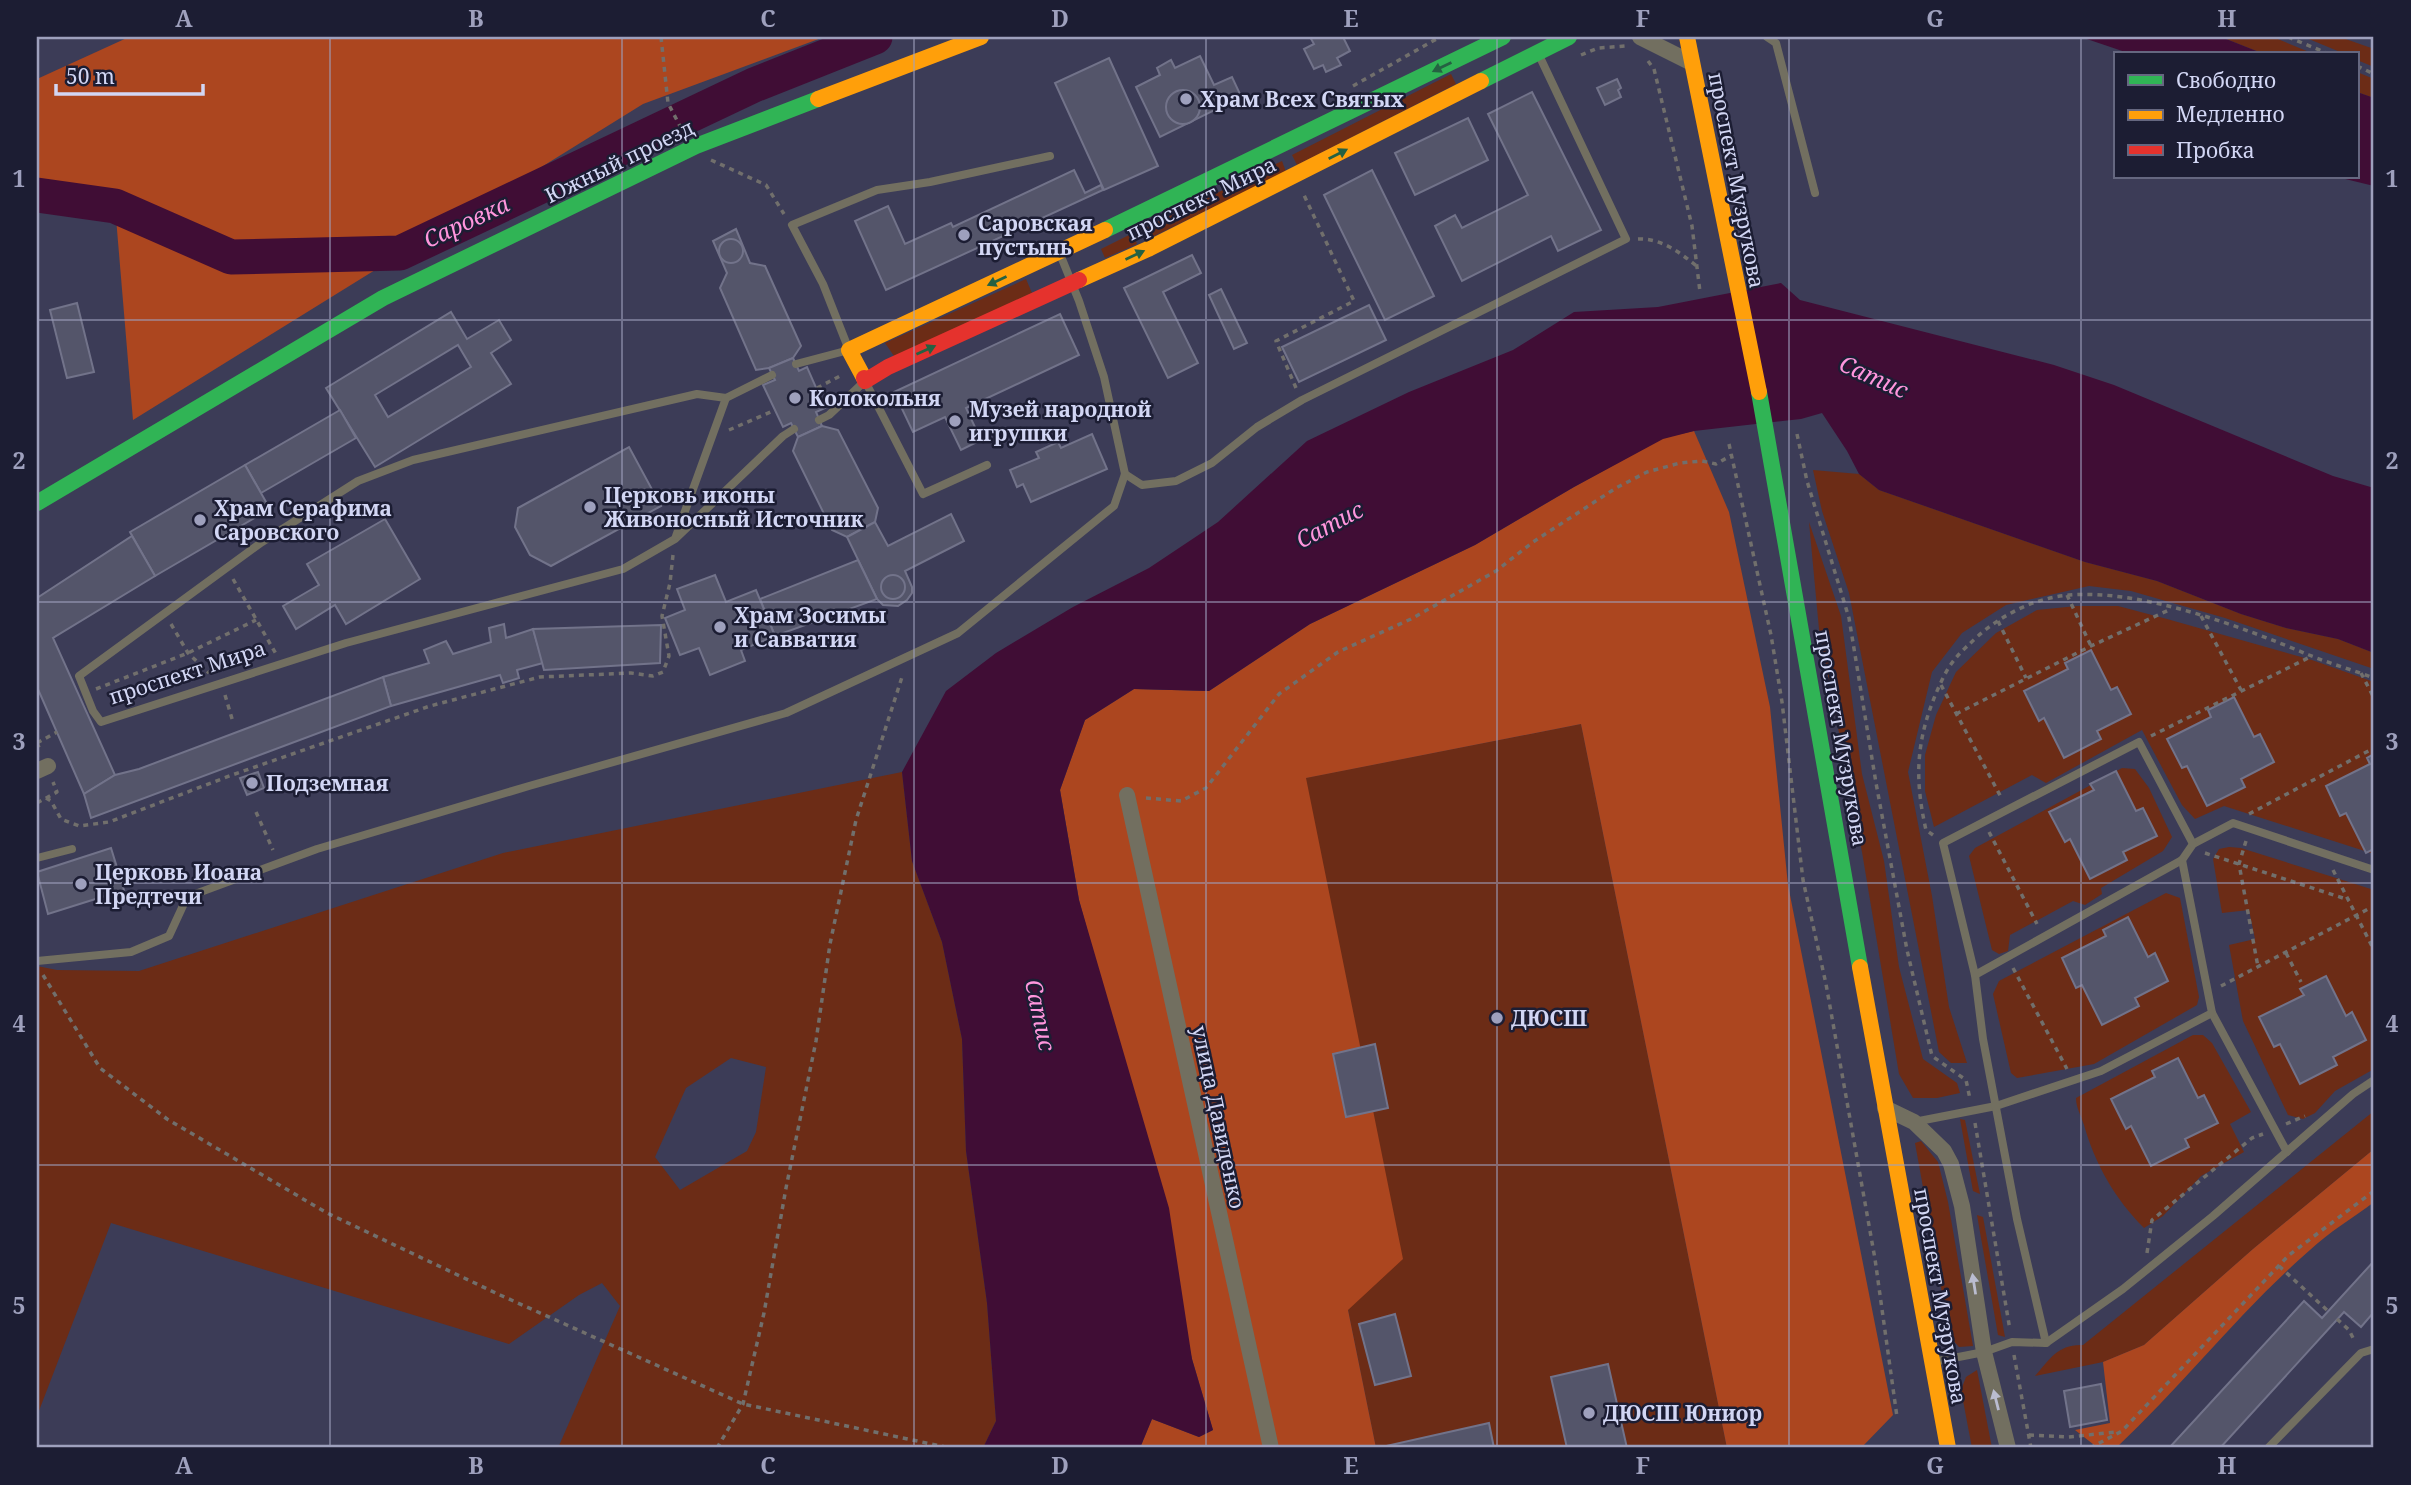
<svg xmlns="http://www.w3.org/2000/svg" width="2411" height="1485" viewBox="0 0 2411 1485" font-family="'Noto Serif',serif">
  <rect width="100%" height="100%" fill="#3c3c57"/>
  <g fill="#6c2c16" fill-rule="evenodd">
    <polygon points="2221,37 2273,37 2314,54 2264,54"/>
    <polygon points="2304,37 2340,37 2374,49 2374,67 2357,60 2357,54 2345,54"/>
    <polygon points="2357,72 2374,79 2374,98 2357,92"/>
    <polygon points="1451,74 1456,84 1297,165 1292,155"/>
    <polygon points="1282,161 1286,172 1150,238 1145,228"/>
    <polygon points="1133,233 1137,244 1105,258 1101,249"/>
    <polygon points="1026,279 1032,293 894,356 885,343"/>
    <polygon points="1813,470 1859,474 1879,490 2085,562 2157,581 2241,614 2286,628 2338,639 2374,653 2374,669 2225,618 2131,591 2089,586 2006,605 1962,633 1932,672 1908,772 1932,896 1949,1007 1967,1063 1951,1063 1939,1052 1849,593 1822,511"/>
    <polygon points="1809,522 1841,616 1862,774 1884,861 1899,967 1923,1059 1957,1083 1960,1093 1937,1098 1913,1098 1899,1074 1862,852 1819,629"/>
    <polygon points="2077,606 2118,606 2167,619 2312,660 2374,682 2374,854 2224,806 2195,819 2182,805 2142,730 2046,783 2032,775 1934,827 1925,791 1925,755 1936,715 1956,672 1996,633 2037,610"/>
    <polygon points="1581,724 1727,1448 1376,1448 1348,1310 1305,778"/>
    <polygon points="2122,768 2135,769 2149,788 2172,837 2163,851 2101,888 2102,894 2085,905 2073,901 2010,935 2008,951 1999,954 1992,950 1969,856 1975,848"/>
    <path d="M902 772 912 861 942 942 962 1039 966 1151 987 1303 996 1421 983 1448H558L620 1306 602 1283 579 1295 509 1344 111 1223 37 1416V966L57 970 139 971 503 853ZM731 1058 766 1067 756 1132 747 1151 680 1190 655 1157 686 1088Z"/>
    <polygon points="2229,847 2241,848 2374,890 2374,1069 2335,1091 2315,1113 2303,1119 2288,1115 2243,1021 2229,945 2255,939 2249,910 2222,913 2213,859 2219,849"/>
    <polygon points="2166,893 2180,898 2199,997 2197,1005 2094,1064 2017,1078 2011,1073 1993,994 1999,981"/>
    <path d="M2193 1035H2203L2212 1043 2251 1112 2230 1124 2244 1152 2201 1176 2163 1216 2144 1228C2115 1199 2095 1164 2084 1125 2081 1115 2076 1108 2076 1098Z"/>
    <path d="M2374 1111V1149L2253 1249 2144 1345 2103 1362 2035 1376C2050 1359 2058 1344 2083 1345Z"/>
    <polygon points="1960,1119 1965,1120 1980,1194 1973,1191"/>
    <polygon points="1921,1141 1938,1162 1948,1202 1973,1346 1959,1347 1950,1337 1915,1143"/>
    <polygon points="1977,1215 1983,1217 2005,1337 1998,1335"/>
    <polygon points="1977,1370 1992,1448 1972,1448 1961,1390 1966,1377"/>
  </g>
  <g fill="#ac461f">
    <polygon points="129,37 824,37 643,104 133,420 115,206 37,208 37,79"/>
    <polygon points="1694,431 1729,512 1770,707 1788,885 1893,1415 1861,1448 1727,1448 1581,724 1306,778 1403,1259 1348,1310 1376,1448 1140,1448 1152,1419 1199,1437 1213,1430 1192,1359 1106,998 1079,900 1060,790 1085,720 1134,689 1209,691 1310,624 1475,545 1574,487 1663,438"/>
    <path d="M2374 1149V1202C2353 1218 2329 1232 2310 1250 2240 1311 2183 1385 2116 1448H2098L2075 1430 2110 1423 2103 1362 2144 1345 2253 1249Z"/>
  </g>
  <g fill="#400d35">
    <polygon points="2081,37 2221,37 2264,54 2131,54"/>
    <polygon points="2357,92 2374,98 2374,186 2337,177 2357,177"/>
    <polygon points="1781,283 1800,300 2054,365 2114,385 2333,476 2374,488 2374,653 2338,639 2286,628 2241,614 2157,581 2085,562 1879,490 1859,474 1847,451 1822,413 1801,419 1694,431 1663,439 1574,487 1475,545 1310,624 1209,691 1134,689 1085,720 1060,790 1079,900 1169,1208 1192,1359 1213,1430 1199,1437 1152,1419 1140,1448 983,1448 996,1421 987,1303 966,1151 962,1039 942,942 912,861 902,772 946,691 996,653 1073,607 1149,568 1218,522 1307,441 1409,392 1513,350 1574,312 1658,307"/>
  </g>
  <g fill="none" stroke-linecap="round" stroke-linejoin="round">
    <polyline stroke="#400d35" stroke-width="35" points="37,195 115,206 231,257 400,253 754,85 875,37"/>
  </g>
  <g fill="#54556a" stroke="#72738a" stroke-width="2" fill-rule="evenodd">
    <polygon points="1310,37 1343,37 1350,51 1337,58 1341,65 1326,72 1323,65 1314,69 1304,49 1314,44"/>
    <polygon points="1200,56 1214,85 1232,77 1240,94 1221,104 1221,107 1160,137 1136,87 1160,75 1157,68 1171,60 1175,68"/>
    <polygon points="1109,58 1158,166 1104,190 1055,83"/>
    <polygon points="1617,79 1621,88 1618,90 1621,97 1605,105 1597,88"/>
    <circle cx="1183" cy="107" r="17"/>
    <polygon points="1532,92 1601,230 1558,251 1551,236 1462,281 1435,226 1455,215 1462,228 1528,195 1488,114"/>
    <polygon points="1468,118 1488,160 1415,195 1395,153"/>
    <polygon points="1074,170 1085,193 1101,185 1103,190 886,290 855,221 888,206 905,244 951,223 953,227"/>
    <polygon points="1372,170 1434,296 1385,320 1324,195"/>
    <polygon points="736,229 750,263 765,266 801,346 793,358 769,368 756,370 720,288 727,273 713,241"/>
    <circle cx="731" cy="251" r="12"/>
    <polygon points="1192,255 1201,273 1163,292 1198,363 1168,378 1124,288"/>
    <polygon points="1221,289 1247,343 1234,349 1209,295"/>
    <polygon points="77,303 94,372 67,378 50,310"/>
    <polygon points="1369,305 1386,340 1299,382 1282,347"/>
    <path d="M451 312 467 339 499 320 511 340 491 353 511 384 375 467 326 388ZM458 345 471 367 388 417 375 395Z"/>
    <polygon points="1060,314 1079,355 966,408 981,440 961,450 945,417 913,432 894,392"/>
    <polygon points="793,358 799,371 807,367 825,408 816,412 822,426 798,437 791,423 783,427 763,385 775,380 769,368"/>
    <polygon points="340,410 356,438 261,493 245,465"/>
    <polygon points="822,426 838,430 878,508 875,522 847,537 832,530 793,451 798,437"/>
    <polygon points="1092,434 1107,469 1031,502 1023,484 1017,487 1010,470 1039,458 1036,452 1058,442 1061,448"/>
    <polygon points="629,447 661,506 551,566 530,555 515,527 518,508"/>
    <polygon points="245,465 270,509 155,576 130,532"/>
    <polygon points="951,514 964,541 905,571 912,587 912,593 907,600 898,606 883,605 877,599 847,537 875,522 888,546"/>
    <polygon points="385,519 420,579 346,624 335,605 296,629 283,606 319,585 307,564"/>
    <polygon points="132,536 155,576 53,638 115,775 84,794 37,687 37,598"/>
    <polygon points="858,560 877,599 775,636 760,599"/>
    <polygon points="715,575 726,602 756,590 775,636 741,650 745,661 710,675 699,648 680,655 665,618 685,610 677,589"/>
    <circle cx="893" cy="587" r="12"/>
    <polygon points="504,624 506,638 533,629 543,663 517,670 519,678 503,683 500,675 391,706 383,677 429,663 424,650 446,641 453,654 491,642 489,628"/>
    <polygon points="661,625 660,663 544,670 533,629"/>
    <polygon points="2091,650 2111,690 2117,687 2131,714 2097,731 2101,739 2064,758 2044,718 2039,721 2024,691 2068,669 2065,663"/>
    <polygon points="383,677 391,706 91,818 84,794 115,775 139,769"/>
    <polygon points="2234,697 2254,737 2260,734 2274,762 2241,779 2245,787 2207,806 2187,766 2182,768 2167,739 2211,717 2208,710"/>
    <polygon points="2374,754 2374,849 2366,853 2346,813 2340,816 2326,786 2370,764 2367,758"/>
    <polygon points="2116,771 2136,811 2143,808 2157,836 2123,852 2127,860 2090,879 2070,839 2065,842 2049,812 2094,790 2090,784"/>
    <polygon points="258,772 264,788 247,795 240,778"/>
    <polygon points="111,848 124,890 48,914 37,872"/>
    <polygon points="2128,917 2148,957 2155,953 2168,981 2135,998 2139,1006 2102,1025 2082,985 2076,988 2062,958 2106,936 2103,930"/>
    <polygon points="2326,976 2346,1016 2352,1012 2366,1040 2333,1057 2337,1065 2300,1084 2280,1044 2274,1047 2259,1017 2304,995 2300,989"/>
    <polygon points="1375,1044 1388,1108 1346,1117 1333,1054"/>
    <polygon points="2178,1058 2198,1098 2204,1095 2218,1123 2185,1139 2189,1147 2151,1166 2131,1126 2126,1129 2111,1099 2155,1077 2152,1071"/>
    <polygon points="2374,1261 2374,1312 2361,1327 2344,1312 2220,1448 2169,1448 2304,1301 2322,1318"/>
    <polygon points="1395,1314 1411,1376 1375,1385 1359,1324"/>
    <polygon points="1608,1364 1627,1448 1567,1448 1551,1377"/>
    <polygon points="2101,1384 2107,1420 2070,1427 2064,1391"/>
    <polygon points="1489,1423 1494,1448 1386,1448 1386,1446"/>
  </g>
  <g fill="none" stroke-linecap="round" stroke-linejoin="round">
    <g stroke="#716f6c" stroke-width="3.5" stroke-dasharray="5 5" stroke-linecap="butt">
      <polyline points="661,37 668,103 682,130"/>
      <polyline points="2288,37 2329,54"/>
      <polyline points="1581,55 1598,48 1625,46"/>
      <polyline points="1648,61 1654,69 1692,226 1700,292"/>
      <polyline points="2357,66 2374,74"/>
      <polyline points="1353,86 1440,37"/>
      <polyline points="711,160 766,185 784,214"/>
      <path d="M1638 239C1662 238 1680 253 1698 267"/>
      <polyline points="817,388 840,376"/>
      <polyline points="1296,388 1276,341 1354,301 1303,193"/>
      <polyline points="729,430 775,410"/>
      <polyline points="1797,434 1807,481 1849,618 1876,783 1907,950 1932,1056 1966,1080 1970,1099"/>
      <polyline points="1729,444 1771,635 1782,702 1803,880 1826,984 1875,1259 1897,1417"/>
      <polyline points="233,579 276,654"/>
      <polyline points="2067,595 2091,646"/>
      <polyline points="2201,616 2241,690"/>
      <polyline points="1998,621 2026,678"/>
      <polyline points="171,624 188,653 209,673"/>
      <polyline points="2361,673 2374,698"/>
      <polyline points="1941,685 2002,799"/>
      <polyline points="96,689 188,653 256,620"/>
      <polyline points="225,695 233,722"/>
      <polyline points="1956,714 2091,646 2171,609"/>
      <polyline points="2151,736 2312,656"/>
      <polyline points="37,743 41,752"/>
      <polyline points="37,743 57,732"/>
      <polyline points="46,798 51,801 61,819 79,826 109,822 232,775 430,706 540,677 631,673 653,676 663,672 669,656 662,616 670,583 673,555"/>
      <polyline points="1146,798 1181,801 1206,788 1279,694 1338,652 1411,619 1496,571 1533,542 1616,488 1647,472 1680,463 1702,461 1716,464 1732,455"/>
      <polyline points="37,803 57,792 53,782"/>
      <polyline points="256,812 273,850"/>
      <polyline points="2249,814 2374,748"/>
      <polyline points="1989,832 2037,924"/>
      <path d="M1933 835 1926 830C1913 773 1917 733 1942 680 1952 659 1961 652 1978 636 2003 614 2035 598 2069 595 2143 589 2242 627 2309 655 2331 664 2353 670 2374 678"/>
      <polyline points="2246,841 2239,864 2258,967"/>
      <polyline points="2205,853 2349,900"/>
      <polyline points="2333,870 2374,950"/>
      <polyline points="2286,953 2301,982"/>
      <polyline points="2013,968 2067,1069"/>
      <polyline points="43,975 100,1068 167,1119 327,1213 500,1295 743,1404 950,1448"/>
      <polyline points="2221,986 2374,906"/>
      <polyline points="1975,1123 2010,1330"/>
      <polyline points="2286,1124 2305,1116"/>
      <polyline points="2147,1253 2152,1220 2252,1138 2263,1134"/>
      <polyline points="2279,1266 2328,1311"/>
      <polyline points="2337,1319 2349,1330 2355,1342"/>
      <polyline points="2014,1355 2031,1448"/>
      <polyline points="2029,1435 2068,1437 2117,1432"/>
      <polyline points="717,1448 743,1404 764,1313 786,1188 816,1041 830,944 856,820 903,674"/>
      <polyline points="2090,1448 2122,1431 2289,1255 2374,1191"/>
    </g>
    <g stroke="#726f60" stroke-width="8">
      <polyline points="1767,37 1776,43 1815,193"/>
      <polyline points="796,364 849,350 823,284 792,225 877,190 930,182 1050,156"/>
      <polyline points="772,375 726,398 697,394 413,460 358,481 262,542 79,676 93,711 101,722 346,643 623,569 675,539 783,436 794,429"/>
      <polyline points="819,420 829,415 865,381 923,494 987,465"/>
      <polyline points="1125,474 1142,485 1176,481 1212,463 1257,427 1302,400 1626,239 1538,53"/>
      <polyline points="676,536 726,398"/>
      <polyline points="37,858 72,849"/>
      <polyline points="37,961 131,952 169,936 187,897 317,849 529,786 786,713 958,633 1114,506 1125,474 1104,377 1079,301 1060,254"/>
      <polyline points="1975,975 2182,860 2193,844 2233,823 2374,870"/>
      <polyline points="2212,1013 2287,1152"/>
      <polyline points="1914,1122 1996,1106 2101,1071 2212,1013 2182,860"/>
      <polyline points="2046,1343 2017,1219 1983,1039 1975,975 1943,843 2139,742 2193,844"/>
      <polyline points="1933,1362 1984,1352 2012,1342 2046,1343 2123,1289 2213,1216 2353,1094 2374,1080"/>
      <polyline points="2268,1448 2361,1353 2374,1349"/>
    </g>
    <g stroke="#726f60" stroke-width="16">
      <polyline points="1640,37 1692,63"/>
      <polyline points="37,771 48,766"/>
      <polyline points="1127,795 1271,1448"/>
      <polyline points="1885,1108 1914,1122 1944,1151 1951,1164 1962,1206 1984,1352 2008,1448"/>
    </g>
    <g stroke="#30b455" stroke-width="16">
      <polyline points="1481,81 1569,37"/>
      <polyline points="1105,230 1503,37"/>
      <polyline points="1759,392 1860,967"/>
      <polyline points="37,503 383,298 696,146 818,99"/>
    </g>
    <g stroke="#ff9f0a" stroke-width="16">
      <polyline points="1687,37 1759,392"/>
      <polyline points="818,99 981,37"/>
      <polyline points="1079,280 1148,249 1481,81"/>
      <polyline points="864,378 849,350 1105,230"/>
      <polyline points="1860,967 1948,1448"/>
    </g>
    <polyline stroke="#e5322d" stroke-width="16" points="864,378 865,381 888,367 1079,280"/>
  </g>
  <defs><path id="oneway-solid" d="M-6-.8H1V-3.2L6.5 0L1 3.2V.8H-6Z" transform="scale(1.75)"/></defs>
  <g fill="#256142">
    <use href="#oneway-solid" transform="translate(1442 67) rotate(154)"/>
    <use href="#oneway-solid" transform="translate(1338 154) rotate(-27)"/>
    <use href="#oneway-solid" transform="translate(1135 255) rotate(-25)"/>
    <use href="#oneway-solid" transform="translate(997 281) rotate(155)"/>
    <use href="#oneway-solid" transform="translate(926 350) rotate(-24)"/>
  </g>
  <g fill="#babccf">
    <use href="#oneway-solid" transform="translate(1974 1284) rotate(-99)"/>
    <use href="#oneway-solid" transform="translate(1996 1400) rotate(-104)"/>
  </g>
  <path fill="none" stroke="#9ea0bd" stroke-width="2" stroke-opacity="0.55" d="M330 37V1448M622 37V1448M914 37V1448M1206 37V1448M1497 37V1448M1789 37V1448M2081 37V1448M37 320H2374M37 602H2374M37 883H2374M37 1165H2374"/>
  <g fill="#9ea0bd" stroke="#1c1d33" stroke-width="2.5">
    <circle cx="1186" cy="99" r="7"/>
    <circle cx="964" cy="235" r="7"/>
    <circle cx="795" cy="398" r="7"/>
    <circle cx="955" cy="421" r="7"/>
    <circle cx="590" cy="507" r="7"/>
    <circle cx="200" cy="520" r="7"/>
    <circle cx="720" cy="627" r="7"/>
    <circle cx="252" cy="783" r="7"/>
    <circle cx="81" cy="884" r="7"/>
    <circle cx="1497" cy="1018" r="7"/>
    <circle cx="1589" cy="1413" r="7"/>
  </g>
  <g text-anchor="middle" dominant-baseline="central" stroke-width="5" stroke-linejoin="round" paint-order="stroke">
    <g font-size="21" font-weight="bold" fill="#d2d6f4" stroke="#1c1d33" text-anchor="start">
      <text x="1200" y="99">Храм Всех Святых</text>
      <text x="978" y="223">Саровская<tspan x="978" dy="24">пустынь</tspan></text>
      <text x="809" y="398">Колокольня</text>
      <text x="969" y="409">Музей народной<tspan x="969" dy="24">игрушки</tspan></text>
      <text x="604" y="495">Церковь иконы<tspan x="604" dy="24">Живоносный Источник</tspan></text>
      <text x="214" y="508">Храм Серафима<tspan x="214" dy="24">Саровского</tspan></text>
      <text x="734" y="615">Храм Зосимы<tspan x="734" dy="24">и Савватия</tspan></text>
      <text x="266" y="783">Подземная</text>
      <text x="95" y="872">Церковь Иоана<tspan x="95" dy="24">Предтечи</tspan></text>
      <text x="1511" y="1018">ДЮСШ</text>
      <text x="1603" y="1413">ДЮСШ Юниор</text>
    </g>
    <g font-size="21" fill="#d2d6f4" stroke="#1c1d33">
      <text transform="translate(619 161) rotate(-26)">Южный проезд</text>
      <text transform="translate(1737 180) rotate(79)">проспект Музрукова</text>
      <text transform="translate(1201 198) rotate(-26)">проспект Мира</text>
      <text transform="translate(187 672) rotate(-18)">проспект Мира</text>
      <text transform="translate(1842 738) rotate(80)">проспект Музрукова</text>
      <text transform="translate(1219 1117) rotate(78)">улица Давиденко</text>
      <text transform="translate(1941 1296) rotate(80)">проспект Музрукова</text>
    </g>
    <g font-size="23" font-style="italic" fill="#ff95dd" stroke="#1c1d33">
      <text transform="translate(466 221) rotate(-25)">Саровка</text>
      <text transform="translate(1874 376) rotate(24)">Сатис</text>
      <text transform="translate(1329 524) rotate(-28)">Сатис</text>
      <text transform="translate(1041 1015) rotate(78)">Сатис</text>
    </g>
  </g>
  <rect width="2411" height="1485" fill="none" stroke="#1c1d33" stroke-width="77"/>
  <rect x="2114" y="52" width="245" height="126" fill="#1c1d33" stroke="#656780" stroke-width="2"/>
  <rect x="2128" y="75" width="35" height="10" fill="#30b455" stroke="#656780" stroke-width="2"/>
  <text x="2176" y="88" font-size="21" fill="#d2d6f4">Свободно</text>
  <rect x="2128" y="110" width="35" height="10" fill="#ff9f0a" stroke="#656780" stroke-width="2"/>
  <text x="2176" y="122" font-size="21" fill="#d2d6f4">Медленно</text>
  <rect x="2128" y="145" width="35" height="10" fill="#e5322d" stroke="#656780" stroke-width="2"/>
  <text x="2176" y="158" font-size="21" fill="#d2d6f4">Пробка</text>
  <path d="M56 84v10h147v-10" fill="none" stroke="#d2d6f4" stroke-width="3.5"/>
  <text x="66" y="84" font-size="21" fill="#d2d6f4" stroke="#1c1d33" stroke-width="5" paint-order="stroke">50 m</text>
  <rect x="38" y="38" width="2334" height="1408" fill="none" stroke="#9ea0bd" stroke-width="2.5"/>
  <g font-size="23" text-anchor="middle" font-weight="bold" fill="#9ea0bd">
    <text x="184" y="27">A</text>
    <text x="476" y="27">B</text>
    <text x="768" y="27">C</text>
    <text x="1060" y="27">D</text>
    <text x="1351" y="27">E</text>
    <text x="1643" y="27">F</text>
    <text x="1935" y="27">G</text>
    <text x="2227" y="27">H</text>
    <text x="19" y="187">1</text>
    <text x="2392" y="187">1</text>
    <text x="19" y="469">2</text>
    <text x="2392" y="469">2</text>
    <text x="19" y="750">3</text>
    <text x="2392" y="750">3</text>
    <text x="19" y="1032">4</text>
    <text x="2392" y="1032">4</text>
    <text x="19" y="1314">5</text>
    <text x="2392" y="1314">5</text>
    <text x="184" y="1474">A</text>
    <text x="476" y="1474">B</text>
    <text x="768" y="1474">C</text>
    <text x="1060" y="1474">D</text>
    <text x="1351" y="1474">E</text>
    <text x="1643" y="1474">F</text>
    <text x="1935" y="1474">G</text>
    <text x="2227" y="1474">H</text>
  </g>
</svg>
